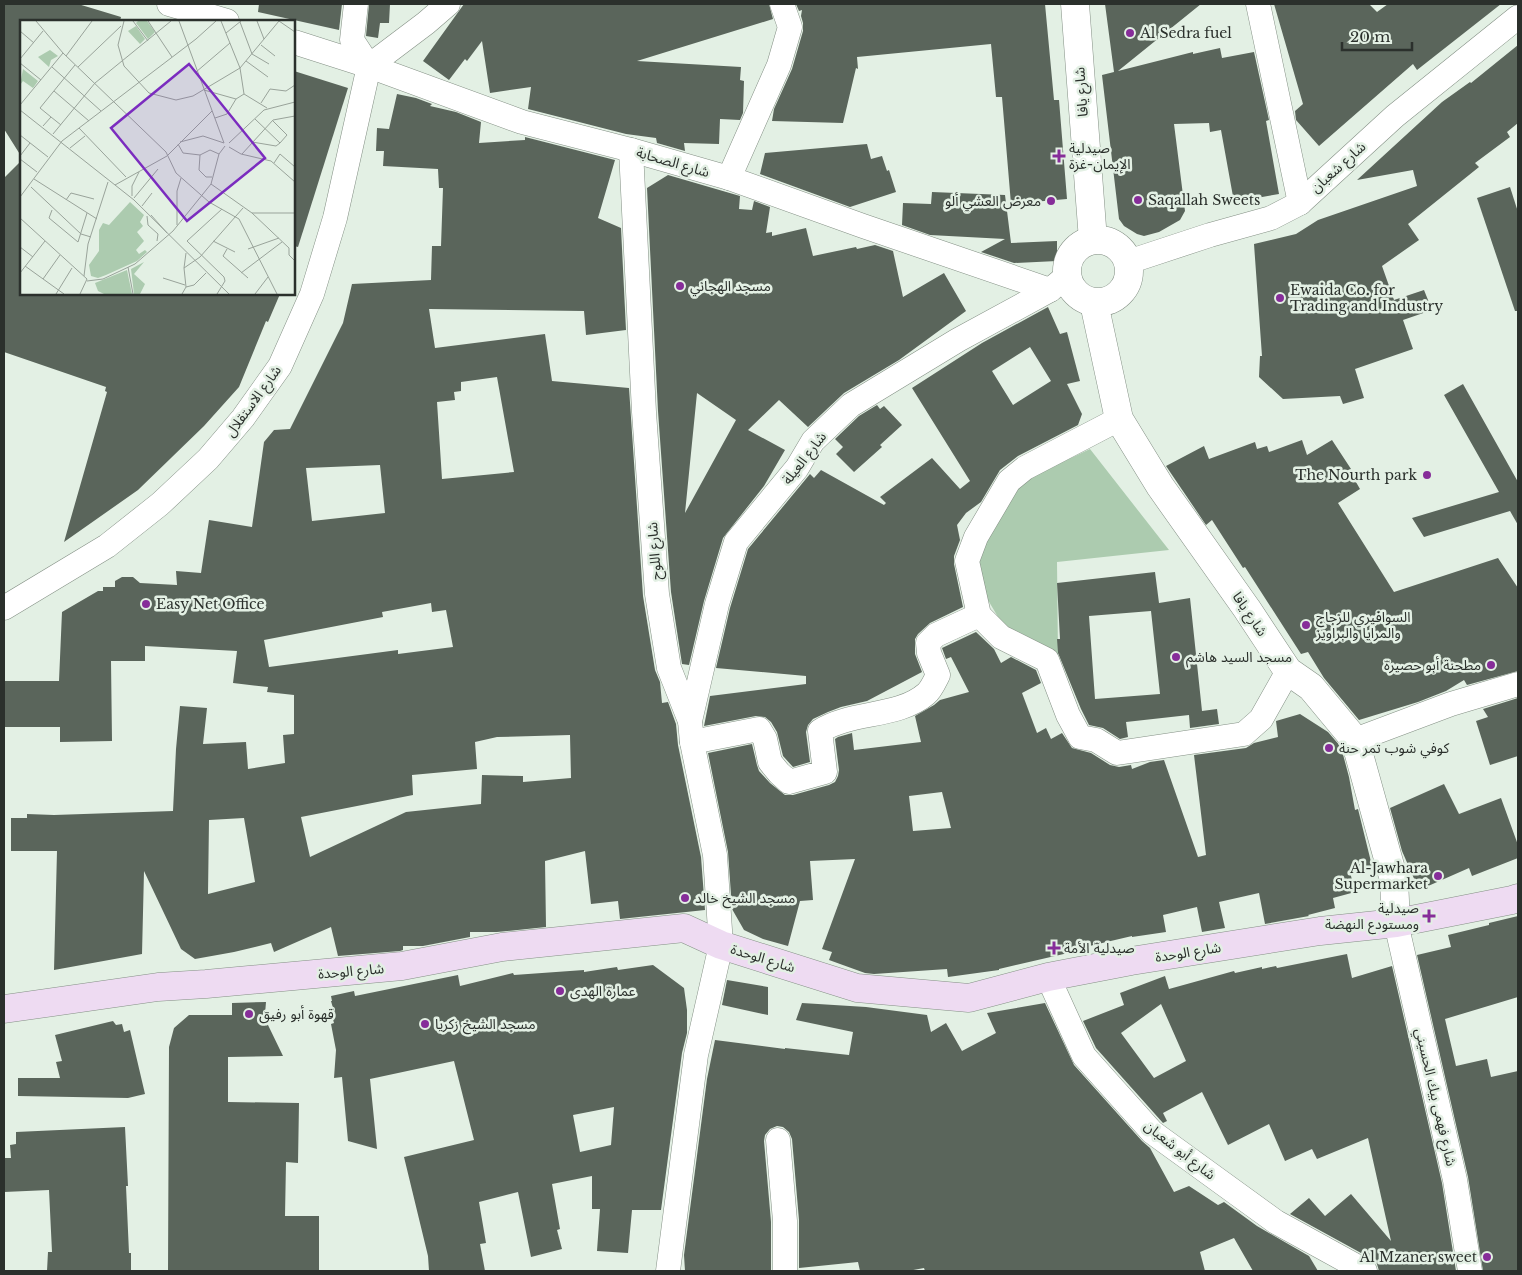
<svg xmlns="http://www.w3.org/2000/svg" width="1522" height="1275" viewBox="0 0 1522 1275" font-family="'Libre Baskerville','Noto Sans Arabic',serif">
  <rect width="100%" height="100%" fill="#e3f0e4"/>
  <polygon fill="#accbaf" points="1090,449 1169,550 1057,562 1058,656 1021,636 1001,622 982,590 979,549 1016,484"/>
  <g fill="#5a655b" fill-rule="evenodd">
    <polygon points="4,4 78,4 121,17 120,21 21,21 21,156 4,129"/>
    <polygon points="259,4 342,4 339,30 258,12"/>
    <polygon points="369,4 390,4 389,23 380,23 378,38 366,36"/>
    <polygon points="464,4 769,4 773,19 637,61 741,67 740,80 744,81 743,113 740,120 720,119 719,144 684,143 685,151 657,143 656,138 626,134 528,109 531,87 490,93 482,41 467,61 465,59 449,80 423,61"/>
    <polygon points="796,4 1045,4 1054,100 1059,100 1067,199 1011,204 1002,97 996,97 991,44 857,57 858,69 856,68 843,123 772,121 774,109 792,69 803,31 803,23 801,16 802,10 799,11"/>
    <polygon points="1105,4 1201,4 1118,71 1193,52 1193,54 1220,48 1222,58 1254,52 1269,120 1266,121 1279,194 1234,202 1221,130 1210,132 1209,123 1174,124 1185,211 1180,220 1159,232 1144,236 1137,234 1124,226 1119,219 1102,75 1114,72"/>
    <polygon points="1274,4 1369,4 1377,12 1388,4 1501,4 1417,70 1413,64 1319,146 1296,120 1295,111 1303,104"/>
    <polygon points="1518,45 1518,123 1507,132 1510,137 1475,163 1479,167 1408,224 1419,240 1382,266 1394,300 1424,290 1432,310 1403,320 1413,349 1355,369 1364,398 1343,404 1340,396 1283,399 1259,377 1260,356 1262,356 1254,244 1296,234 1318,220 1417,186 1413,170 1357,180 1442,102 1470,82 1471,83"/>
    <polygon points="294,71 348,88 298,247 294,246"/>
    <path d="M397 94 416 98 432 104 430 106 456 112 481 122 479 143 525 140V137L615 160 598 218 621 228 626 330 586 335 584 311 429 309 435 348 545 334 552 381 629 388 643 596 655 670 660 682 662 703 668 702 676 724 678 745 701 857 705 910 620 919 618 901 591 904 585 851 545 861 546 927 497 932H470V937L423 946H403V950L400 951 338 956 331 927 274 952 271 943 234 952 195 959 181 949 144 871 142 954 54 970 57 851H11V818H27V814L54 815 173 811 176 749 180 706 207 708 203 744 246 742 248 769 285 763 283 735 294 734V695L267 692 268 687 233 683 237 651 145 646V661H111L112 741 60 742V727H4V681H59L62 612 98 591H103V587H115V581L122 577H133L140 583 177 585 176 571 201 573 209 520 252 527 264 442 274 430 290 429 343 323 352 284 431 280 432 246H441L443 188H439L438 169 383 166 384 151H376L377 128 389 129ZM497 377 514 472 442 479 437 402 455 400 454 392 461 391V382ZM380 465 385 513 312 521 306 468ZM431 603 432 612 446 610 453 647 398 654V650L269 667 264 640 383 617 382 612ZM570 735 571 778 523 782V776L482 775 481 804 406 812 310 857 301 817 413 795 412 775 477 769 475 742 497 737ZM244 818 255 882 208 894 209 820Z"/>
    <polygon points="867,144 871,159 882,156 887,171 889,170 896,192 850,207 760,174 765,153"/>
    <polygon points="21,161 21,294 280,294 268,322 266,321 239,387 204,426 138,490 64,542 107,392 105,391 106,387 4,352 4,178"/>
    <path d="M668 175 740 196 739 209 752 210 754 201 770 207 766 233 772 232V236L806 228 813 256 856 247 857 249 875 245 893 251 903 297 944 273 966 311 899 360 844 393 808 427 779 400 748 430 785 450 764 486 723 538 704 601 689 665 682 664 671 592 658 411 647 188ZM697 393 736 420 685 513Z"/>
    <polygon points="1510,187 1518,212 1518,311 1515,311 1477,198"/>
    <polygon points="932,192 1005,195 1011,243 1057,241 1057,261 1014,263 981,252 1005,239 930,235 902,225 903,203 931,204"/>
    <path d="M1048 307 1060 334 1067 332 1080 381 1067 384 1082 414 1078 425 1018 456 1000 470 981 502 966 513 957 525 960 540 954 556V564L963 607 930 623 918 634 915 639V654L922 672 867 701 841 707 828 712 813 719 808 725 806 732 810 762 793 767 783 756 777 732 771 722 765 717 756 716 704 726 710 696 806 684V676L716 668 730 608 748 549 810 474 814 478 821 470 884 505 886 503 880 497 932 458 960 489 970 481 912 388 982 343ZM1030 347 1051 381 1013 405 992 371Z"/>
    <polygon points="1463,384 1518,482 1518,525 1510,511 1424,537 1412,518 1499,492 1444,395"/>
    <polygon points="877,405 880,409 884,406 902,425 880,445 882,447 854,472 836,454 843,447 835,439 859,416"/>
    <polygon points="1302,440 1307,455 1332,440 1351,469 1349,470 1360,489 1338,503 1394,592 1498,558 1518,588 1518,671 1467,685 1464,680 1446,691 1418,702 1359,720 1324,678 1308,652 1301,654 1245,567 1243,568 1212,520 1206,525 1166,466 1204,446 1209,459 1255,442 1257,449 1267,446 1269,452"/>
    <path d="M1155 572 1159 603 1190 598 1202 711 1217 709 1219 724 1190 728 1189 715 1126 722 1128 737 1120 739 1103 728 1089 725 1081 709 1058 653 1057 639H1060L1057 583ZM1151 611 1160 694 1095 699 1089 616Z"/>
    <path d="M976 632 994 649 1001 663 1011 657 1036 670 1041 683 1022 693 1037 733 1046 728 1051 739 1062 733 1072 748 1091 753 1110 765 1119 767 1131 765 1132 769 1150 762 1164 760 1198 857 1206 855 1194 755 1246 748 1254 743 1278 737 1276 721 1300 714 1328 732 1341 747 1349 777 1355 810 1358 809 1372 866 1350 872 1355 892 1333 898 1335 908 1308 915 1309 916 1265 924 1259 893 1219 902 1225 928 1202 932 1197 907 1163 915 1166 932 1132 937V936L1081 948V950L999 969V970L948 977 947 969 874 974 865 973 829 960 832 952 822 949 855 859 810 861 813 900 800 901 788 946 763 939 744 930 732 909 728 852 708 753 752 744 757 765 759 771 770 783 785 795H793L829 785 835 782 838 776 839 770 835 739 838 737 852 733 854 750 921 742 915 716 934 705 940 700 969 692 951 657 946 659 942 648ZM942 792 951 828 913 831 909 796Z"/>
    <polygon points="1518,698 1518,756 1490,765 1476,721 1488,717 1483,709"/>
    <polygon points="1444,784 1459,814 1501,798 1518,845 1518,858 1472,876 1469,868 1419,890 1402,851 1390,808"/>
    <polygon points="1518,916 1518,997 1445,1019 1456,1066 1487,1059 1491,1077 1518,1071 1518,1271 1483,1271 1468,1177 1417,955 1451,947 1448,935 1489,925 1489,923"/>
    <path d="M1347 954 1352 978 1392 966 1442 1183 1456 1271H1379L1377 1264 1372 1259 1290 1214 1309 1198 1325 1216 1351 1194 1391 1241 1368 1138 1317 1159 1312 1149 1285 1161 1269 1124 1228 1145 1202 1092 1163 1113 1167 1121 1163 1123 1096 1048 1083 1021 1124 1005 1120 993 1165 976 1169 989 1234 971 1235 973 1262 967V969L1276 966 1277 968ZM1161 1004 1186 1061 1154 1078 1121 1033Z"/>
    <path d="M653 965 684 988 687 1010V1033L682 1053 661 1210H632L628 1253 597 1251 600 1209H592V1176L552 1184 560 1229 557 1230 562 1249 531 1257 518 1192 479 1202 486 1243 480 1244 485 1271H429L428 1256 404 1157 474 1140 454 1061 370 1079 377 1149 348 1141 342 1077 334 1078 336 1050 331 1024 334 1023 330 1009 333 1008 331 1001H332L331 996 354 991 355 996 458 975 460 986 513 973 514 975 584 970V972L617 967 618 970ZM614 1107 611 1145 580 1152 573 1115Z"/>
    <polygon points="727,980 768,987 768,1015 722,1005"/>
    <polygon points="266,1002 265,1014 268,1014 268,1025 283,1056 228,1057 228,1102 299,1103 298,1163 286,1162 285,1216 319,1216 319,1271 168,1271 169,1047 174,1028 189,1015 232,1015 232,1003"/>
    <polygon points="802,1003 866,1007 927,1015 931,1032 946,1023 962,1051 996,1033 987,1013 1045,1003 1074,1065 1142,1141 1150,1148 1174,1192 1189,1186 1218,1205 1224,1202 1257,1226 1309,1256 1318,1271 1253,1271 1234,1238 1200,1252 1205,1271 925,1271 924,1268 908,1271 860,1271 858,1262 799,1268 799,1220 792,1139 789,1132 783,1127 777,1126 770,1129 765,1135 764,1141 771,1222 771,1271 685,1271 684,1255 707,1079 715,1040 785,1049 785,1048 849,1055 853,1032 796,1020"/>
    <polygon points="113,1021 116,1025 122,1024 124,1032 130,1030 145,1094 128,1098 18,1096 18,1078 60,1078 56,1062 62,1061 55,1035"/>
    <polygon points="125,1127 128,1186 126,1186 129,1253 131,1253 131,1271 47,1271 48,1252 52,1252 49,1190 4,1192 4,1158 11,1158 10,1145 16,1144 16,1132"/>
  </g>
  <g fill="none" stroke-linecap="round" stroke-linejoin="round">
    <g stroke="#849085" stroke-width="25">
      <g id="minor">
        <polyline points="169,4 227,21"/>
        <polyline points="356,4 352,40 369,66"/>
        <polyline points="1258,4 1300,203"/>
        <polyline points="294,42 369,66 522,122 631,150 729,178 863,226 1050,290"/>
        <polyline points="369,66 426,23 448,4"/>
        <polyline points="631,150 644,412 657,594 669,668 690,721 692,742 715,855 721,945 696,1055 668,1271"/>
        <polyline points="729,178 779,65 790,27 782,4"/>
        <polyline points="1128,262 1210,235 1271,218 1300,203 1395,116 1518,17"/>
        <polyline points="1119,419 1025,468 1009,481 976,537 967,561 979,615 1001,637 1047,660 1068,715 1080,737 1096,740 1117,753 1244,734 1261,719 1288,671"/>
        <polyline points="4,608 107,546 160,504 208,459 243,418 280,366 312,294 335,218 369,66"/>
        <polyline points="690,721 717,604 736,542 797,468 813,441 851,405 958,340 1050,290 1067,276"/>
        <polyline points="1355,740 1451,704 1518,684"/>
        <path d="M692 742 759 729 765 739 770 762 779 773 789 782 825 772 820 731C851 711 898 718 926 694 931 690 935 681 938 675L929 653 928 643 936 635 979 615"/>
        <polyline points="1396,923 1455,1180 1470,1271"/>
        <polyline points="1048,977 1084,1056 1152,1132 1276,1222 1365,1271"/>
        <polyline points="778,1140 785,1221 785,1271"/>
      </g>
    </g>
    <g stroke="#849085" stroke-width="29">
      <g id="tertiary">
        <polyline points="1075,4 1093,240"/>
        <circle cx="1098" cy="271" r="31"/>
        <polyline points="1094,303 1119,419 1160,486 1247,609 1288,671 1311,687 1355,740 1394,880 1396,923"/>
      </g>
    </g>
    <g stroke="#849085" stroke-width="29">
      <polyline id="secondary" points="4,1009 158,987 206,984 402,966 502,947 684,928 721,945 857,988 969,998 1048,977 1131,961 1320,931 1396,923 1512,900 1518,898"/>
    </g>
    <use href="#minor" stroke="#fff" stroke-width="24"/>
    <use href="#tertiary" stroke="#fff" stroke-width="28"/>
    <use href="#secondary" stroke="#eedbf2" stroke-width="28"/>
  </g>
  <g fill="#862d99" stroke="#e3f0e4" stroke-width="2">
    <circle cx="1130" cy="33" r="5"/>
    <path d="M1056.5 148.5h5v5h5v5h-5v5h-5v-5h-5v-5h5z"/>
    <circle cx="1138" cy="200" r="5"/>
    <circle cx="1051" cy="201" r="5"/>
    <circle cx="680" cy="286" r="5"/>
    <circle cx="1280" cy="298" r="5"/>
    <circle cx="1427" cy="475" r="5"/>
    <circle cx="146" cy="604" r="5"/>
    <circle cx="1306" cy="625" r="5"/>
    <circle cx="1176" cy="657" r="5"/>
    <circle cx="1491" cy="665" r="5"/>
    <circle cx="1329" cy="748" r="5"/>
    <circle cx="1438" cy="876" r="5"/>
    <circle cx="685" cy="898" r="5"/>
    <path d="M1426.5 908.5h5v5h5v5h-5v5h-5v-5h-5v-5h5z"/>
    <path d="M1051.5 940.5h5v5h5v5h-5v5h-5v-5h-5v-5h5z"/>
    <circle cx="560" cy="991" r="5"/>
    <circle cx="249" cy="1014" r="5"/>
    <circle cx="425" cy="1024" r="5"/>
    <circle cx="1487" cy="1257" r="5"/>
  </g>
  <g text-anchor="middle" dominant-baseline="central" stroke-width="5" stroke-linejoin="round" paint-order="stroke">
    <g font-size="14" fill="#2b302c" stroke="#e3f0e4" text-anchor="start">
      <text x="1140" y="33">Al Sedra fuel</text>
      <text x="1069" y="148">صيدلية<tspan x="1069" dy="16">الإيمان-غزة</tspan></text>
      <text x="1148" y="200">Saqallah Sweets</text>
      <text x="1041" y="201" text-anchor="end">معرض العشي ألو</text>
      <text x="690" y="286">مسجد الهجاني</text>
      <text x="1290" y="290">Ewaida Co. for<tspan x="1290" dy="16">Trading and Industry</tspan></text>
      <text x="1417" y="475" text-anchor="end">The Nourth park</text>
      <text x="156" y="604">Easy Net Office</text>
      <text x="1316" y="617">السوافيري للزجاج<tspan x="1316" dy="16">والمرايا والبراويز</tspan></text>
      <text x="1186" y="657">مسجد السيد هاشم</text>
      <text x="1481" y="665" text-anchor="end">مطحنة أبو حصيرة</text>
      <text x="1339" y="748">كوفي شوب تمر حنة</text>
      <text x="1428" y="868" text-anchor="end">Al-Jawhara<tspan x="1428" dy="16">Supermarket</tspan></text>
      <text x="695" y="898">مسجد الشيخ خالد</text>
      <text x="1419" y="908" text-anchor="end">صيدلية<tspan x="1419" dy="16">ومستودع النهضة</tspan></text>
      <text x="1064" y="948">صيدلية الأمة</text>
      <text x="570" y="991">عمارة الهدى</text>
      <text x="259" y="1014">قهوة أبو رفيق</text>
      <text x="435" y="1024">مسجد الشيخ زكريا</text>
      <text x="1477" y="1257" text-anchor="end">Al Mzaner sweet</text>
    </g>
    <g font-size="14" fill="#2b302c" stroke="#e3f0e4">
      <text transform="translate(1081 92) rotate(-94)">شارع يافا</text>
      <text transform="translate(673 162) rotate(16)">شارع الصحابة</text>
      <text transform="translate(1338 167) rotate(-42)">شارع شعبان</text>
      <text transform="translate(253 401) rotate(-54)">شارع الاستقلال</text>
      <text transform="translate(804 458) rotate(-52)">شارع العيلة</text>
      <text transform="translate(654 551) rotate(-94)">شارع اللوح</text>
      <text transform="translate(1250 614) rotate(56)">شارع يافا</text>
      <text transform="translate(1188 952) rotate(-9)">شارع الوحدة</text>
      <text transform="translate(763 958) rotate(17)">شارع الوحدة</text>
      <text transform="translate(351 971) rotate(-5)">شارع الوحدة</text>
      <text transform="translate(1436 1097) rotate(77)">شارع فهمى بيك الحسيني</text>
      <text transform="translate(1180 1150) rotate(38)">شارع أبو شعبان</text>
    </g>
  </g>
  <g transform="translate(20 20)">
    <rect width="275" height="275" fill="#e3f0e4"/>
    <path d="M118 1H127L135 12 128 19 116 3ZM116 6 125 19 120 24 108 11ZM30 30 38 36 31 40 29 47 18 37ZM3 49 18 61 13 68 3 61 0 65ZM110 182 124 195 120 202 123 206 117 212 124 221 116 230 119 234 125 230 127 232 117 241 86 255 78 258 71 256 69 245 79 231V210L83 203 89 205ZM124 242 114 254 125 264 120 274H114L111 249ZM107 250 112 274H84L78 271 75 263Z" fill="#accbaf"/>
    <path fill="none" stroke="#99a39a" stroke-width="1" d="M16 1 43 33 146 132 156 153 189 182 219 199 257 274M104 1 98 25 104 46 129 73 156 80 173 76 220 48 259 1M113 1 128 21M128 1 152 37M159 1 204 123M201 1 220 48 224 74M237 1 244 19M259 1 275 12M220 2 232 34 249 44M0 11 14 23M206 13 221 1M241 25 255 36M46 36 72 1M0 39 23 11M226 41 248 57M0 43 21 60M32 47 81 91M58 47 101 6M176 52 210 23M184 70 216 79 224 74 247 88M34 71 69 101M241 83 250 69 266 71 275 65M0 85 43 33M0 90 114 180 209 274M31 97 20 88 55 45M195 98 207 94 216 79M235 99 260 123M23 106 31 97 41 105M59 108 106 157M33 114 75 63 151 1M0 115 28 137M160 122 183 116 204 123M232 122 256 126 260 123 267 115 253 101M209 123 244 90 275 82M158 124 163 133 180 135M209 127 221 134 251 141 275 162M50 128 65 116M222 134 253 100 275 96M0 136 10 123M0 139 17 152M254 143 260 134 275 147M192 157H186L179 150 180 135 190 130 199 134M14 159 77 199M191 164 232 193H275M95 165 147 136 192 91M11 167 61 214 71 217M112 176V166L119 152M0 177 42 121 176 19 196 1M114 178 138 149M46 180 51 173 74 179M122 186 132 173M32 190 29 198 58 222 67 193M232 193 269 228V235L275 241M131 195 147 213M127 196 128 205 138 214 137 221M0 198 67 259 60 274M157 205V171L161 158M193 221 215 232M0 227 13 237M207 229 203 236 228 258M228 229 259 218M5 246 44 274M108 247 113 274M164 248 166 233M0 253 25 221M221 253 262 222M64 256 68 224 88 162M143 258 165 265M23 259 40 235M67 261 83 259 115 244 153 211 191 164 199 134 205 126M166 267 174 265 186 253M36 274 52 248M162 274 166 267 164 248 180 237 223 188M197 274 205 261 204 257 167 221 202 189M235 274 248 257"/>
    <path fill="#7b2cbf" fill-opacity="0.15" stroke="#7b2cbf" stroke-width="2.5" d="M169 44 245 138 167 201 91 108Z"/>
    <rect width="275" height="275" fill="none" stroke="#2b302c" stroke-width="2.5"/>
  </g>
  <rect width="1522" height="1275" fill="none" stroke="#2b302c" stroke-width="10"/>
  <path d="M1342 42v8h70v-8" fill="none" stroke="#2b302c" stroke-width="2.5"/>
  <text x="1350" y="42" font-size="15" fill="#2b302c" stroke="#e3f0e4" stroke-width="4" paint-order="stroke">20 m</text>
</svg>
